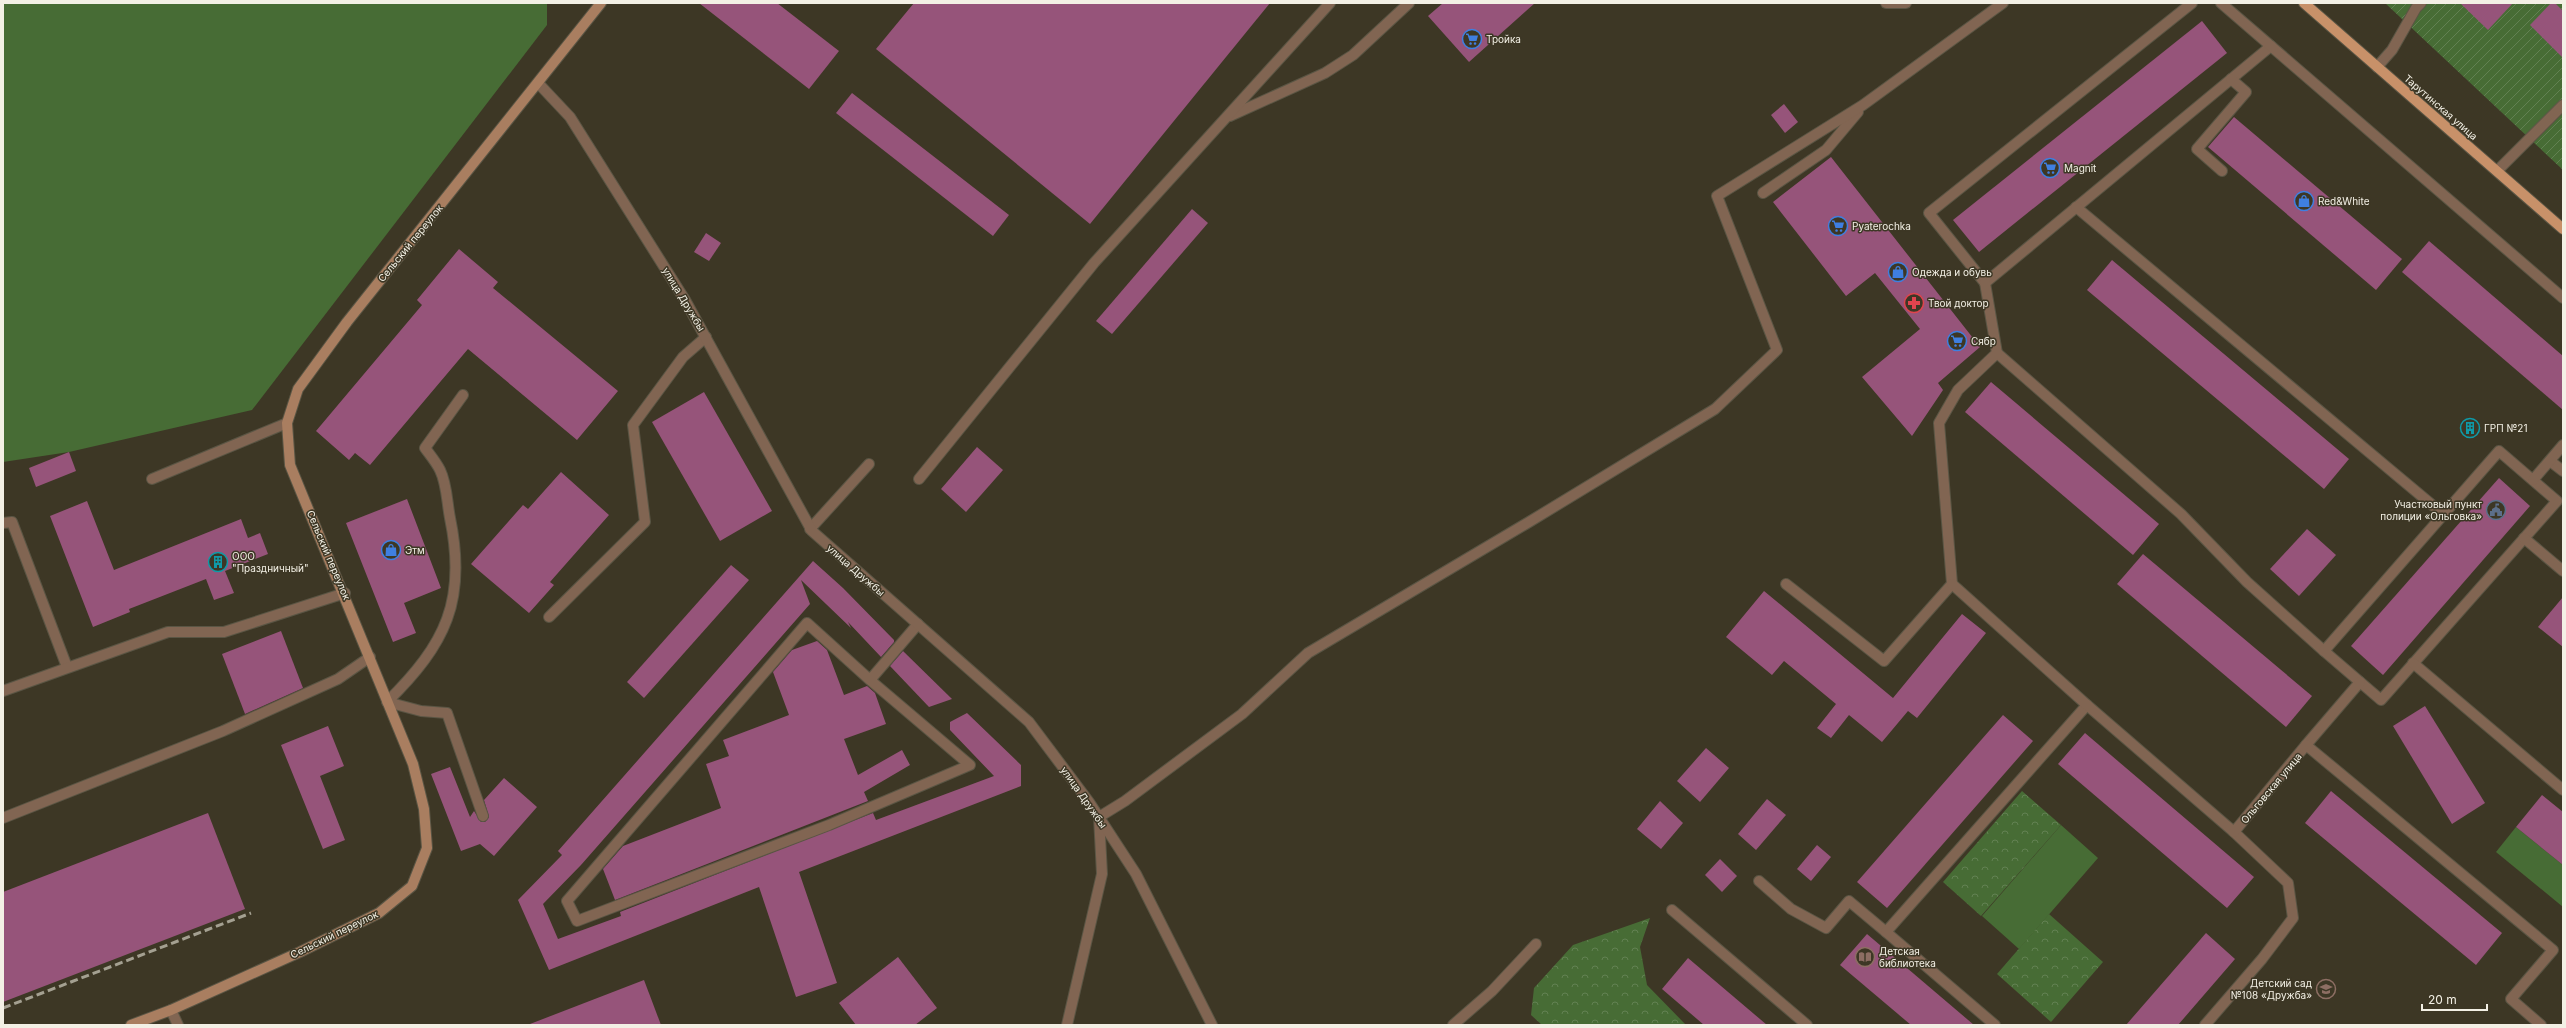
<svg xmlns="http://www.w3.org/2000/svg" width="2566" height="1028" viewBox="0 0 2566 1028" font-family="Inter,sans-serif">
  <defs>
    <pattern id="forest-crowns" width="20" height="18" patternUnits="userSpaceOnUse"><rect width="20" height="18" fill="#476c35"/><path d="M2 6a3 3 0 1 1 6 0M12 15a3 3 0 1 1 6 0" fill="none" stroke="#628152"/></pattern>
    <pattern id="garden-furrows" width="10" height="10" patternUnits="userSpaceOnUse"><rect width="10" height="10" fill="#476c35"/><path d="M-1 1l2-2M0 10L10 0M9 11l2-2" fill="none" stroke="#628152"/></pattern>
  </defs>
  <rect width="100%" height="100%" fill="#3d3725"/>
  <g fill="#476c35">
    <polygon points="3,3 547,3 547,25 252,410 69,452 3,462"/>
    <polygon points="2061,825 2098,858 2019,949 1982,916"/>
    <polygon points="2516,827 2563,865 2563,907 2496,852"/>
  </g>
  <g fill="url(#forest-crowns)">
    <polygon points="2022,791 2061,825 1981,916 1943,882"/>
    <polygon points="2049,914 2103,962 2051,1022 1997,974"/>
    <polygon points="1650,918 1640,947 1647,985 1686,1025 1542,1025 1531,1015 1534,988 1573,945"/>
  </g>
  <polygon fill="url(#garden-furrows)" points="2385,3 2563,3 2563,170"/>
  <g fill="#96547a">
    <polygon points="699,3 777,3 839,51 809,89"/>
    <polygon points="914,3 1270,3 1090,224 876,49"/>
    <polygon points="1443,3 1535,3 1469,62 1428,16"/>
    <polygon points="2460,3 2513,3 2488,30"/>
    <polygon points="2551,3 2555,3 2563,11 2563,58 2530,25"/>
    <polygon points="2202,21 2227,53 1979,252 1953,220"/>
    <polygon points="852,93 1009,215 993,236 836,113"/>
    <polygon points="1784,104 1798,122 1785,133 1771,115"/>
    <polygon points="2234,117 2402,259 2376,290 2208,147"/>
    <polygon points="1831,157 1980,347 1938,383 1943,390 1912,436 1862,377 1920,329 1875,273 1846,296 1773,202"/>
    <polygon points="1192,209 1208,223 1112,334 1096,321"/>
    <polygon points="706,233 721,243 709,261 694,252"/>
    <polygon points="2429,241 2563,356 2563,410 2402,272"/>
    <polygon points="459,249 498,282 493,288 618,391 577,440 468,349 370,465 355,453 349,460 316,431 422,305 417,300"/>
    <polygon points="2112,260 2349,459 2324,489 2087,290"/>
    <polygon points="1991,382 2159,524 2133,555 1965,412"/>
    <polygon points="704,392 772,511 720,541 652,422"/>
    <polygon points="977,447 1003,470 966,512 941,489"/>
    <polygon points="69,452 76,471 36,487 29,468"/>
    <polygon points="561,472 609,515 550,582 554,585 529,613 471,564 523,505 528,509"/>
    <polygon points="2499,478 2530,506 2383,675 2351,646"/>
    <polygon points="407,499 441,588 404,603 416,633 393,642 346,523"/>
    <polygon points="87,501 114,570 241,519 248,538 260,533 268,554 225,571 234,593 214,600 206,579 129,609 130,612 93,627 50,516"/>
    <polygon points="2307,529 2336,555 2299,596 2270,569"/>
    <polygon points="2143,554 2312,696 2286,727 2117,584"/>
    <polygon points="813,561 843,588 894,640 894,642 881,657 848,622 851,628 801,580 810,604 581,865 543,904 558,939 621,916 620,912 873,813 876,820 994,776 950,730 950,722 967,713 1021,765 1021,786 799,872 837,983 796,997 759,887 549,970 518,900 562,855 558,851"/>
    <polygon points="731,565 749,580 644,698 627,682"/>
    <polygon points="1764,591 1893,698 1962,614 1986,633 1917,718 1908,711 1882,742 1849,715 1831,738 1817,728 1836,704 1784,661 1772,675 1726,637"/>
    <polygon points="2563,597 2563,647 2538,627"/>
    <polygon points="281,631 303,688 245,714 222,654"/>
    <polygon points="817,641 827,650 844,695 867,686 875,693 886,724 844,739 858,775 902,750 910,765 864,792 868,801 615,900 603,869 623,846 721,808 706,764 729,756 723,740 789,715 773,672 792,650"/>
    <polygon points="903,651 952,699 929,707 890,666"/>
    <polygon points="2425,706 2485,803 2452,824 2393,726"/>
    <polygon points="2003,715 2033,741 1887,908 1857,882"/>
    <polygon points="328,726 344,766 320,776 345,840 323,849 281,745"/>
    <polygon points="2085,733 2254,877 2227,908 2058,764"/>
    <polygon points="1706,748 1729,768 1700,802 1677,781"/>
    <polygon points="450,767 470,817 474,811 481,822 485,822 489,817 484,800 504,778 537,807 494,856 480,844 461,851 431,774"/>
    <polygon points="2331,791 2502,933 2476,965 2305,823"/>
    <polygon points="2542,795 2563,812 2563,865 2516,827"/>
    <polygon points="1767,799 1786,815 1756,850 1738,834"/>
    <polygon points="1660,801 1683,823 1661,849 1637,829"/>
    <polygon points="208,813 245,909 3,1002 3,892"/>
    <polygon points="1817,845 1831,857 1811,881 1797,869"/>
    <polygon points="1720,859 1737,876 1722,892 1705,875"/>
    <polygon points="2206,933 2235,959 2178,1025 2126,1025"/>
    <polygon points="1867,934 1974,1025 1911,1025 1840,965"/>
    <polygon points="898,957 937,1008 915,1025 856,1025 839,1003"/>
    <polygon points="1688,958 1767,1025 1704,1025 1662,989"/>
    <polygon points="644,980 661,1025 530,1025 530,1024"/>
  </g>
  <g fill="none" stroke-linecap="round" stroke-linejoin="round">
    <g stroke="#5a5544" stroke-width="12">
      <g id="lane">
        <polyline points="1886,3 1906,3"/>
        <polyline points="2192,3 1929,213 1985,283 2271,46"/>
        <polyline points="2221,3 2563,298"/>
        <polyline points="2377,67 2392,50 2416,8 2421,3"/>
        <polyline points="1230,116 1325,73 1353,55 1409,3"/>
        <polyline points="2222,171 2197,149 2246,92 2231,79"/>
        <polyline points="2497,171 2563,105"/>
        <polyline points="1763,193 1826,150 1858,112"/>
        <polyline points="2076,207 2443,514"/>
        <polyline points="1997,353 2181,514 2247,582 2324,651"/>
        <path d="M463 395 425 448C430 455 436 462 440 470 447 484 447 503 450 518 467 600 446 644 387 702L421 711 447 713 483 816"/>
        <polygon points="2499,451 2557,501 2381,700 2324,651"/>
        <polyline points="2550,461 2563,471"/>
        <polyline points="152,479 287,423"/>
        <polyline points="919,479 1094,263 1330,3"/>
        <polyline points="2533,480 2563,445"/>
        <polyline points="3,523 12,522 67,667"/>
        <polyline points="810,529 869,464"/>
        <polyline points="2524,538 2563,571"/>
        <polyline points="1786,584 1884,661 1952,584 1939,423 1958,390 1997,353 1985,283"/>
        <polyline points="549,617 645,522 633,425 683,357 706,337"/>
        <polyline points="2413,663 2563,790"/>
        <polyline points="870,680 970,765 829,825 577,921 567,901 807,623 870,680 918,624"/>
        <polyline points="3,691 168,632 224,632 345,593"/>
        <polyline points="2306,745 2360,682"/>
        <polyline points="3,818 223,731 338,679 370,657"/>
        <polyline points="1759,881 1791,909 1826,928 1849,901 1886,932"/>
        <polyline points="1672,910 1807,1025"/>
        <polyline points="171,1010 178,1025"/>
        <polyline points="1067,1025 1102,874 1099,817 1125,801 1242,714 1308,653 1529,522 1715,409 1777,350 1717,196 1863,105 2003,3"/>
        <polyline points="1453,1025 1492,991 1536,944"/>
        <polyline points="1995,1025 1886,932 2087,705"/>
        <polyline points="2205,1025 2262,959 2293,918 2288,883 2234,832"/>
      </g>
    </g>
    <g stroke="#5a5544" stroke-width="12">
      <g id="street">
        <polyline points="538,83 570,117 685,300 812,531 1029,722 1089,802 1136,874 1212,1025"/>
        <polyline points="1952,584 2087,705 2234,832 2306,745 2553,950 2511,999 2541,1025"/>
      </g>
    </g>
    <g stroke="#5a5544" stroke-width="12">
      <polyline id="secondary" points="131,1025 171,1010 300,952 379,913 412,886 427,848 424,809 413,764 290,465 287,423 298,389 347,322 601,3"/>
    </g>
    <g stroke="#5a5544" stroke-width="12">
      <polyline id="primary" points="2304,3 2563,229"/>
    </g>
    <use href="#lane" stroke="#816552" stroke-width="10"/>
    <use href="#street" stroke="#816552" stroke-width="10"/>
    <use href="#secondary" stroke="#a97e60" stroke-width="10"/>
    <use href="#primary" stroke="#c89169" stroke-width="10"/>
    <polyline stroke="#a4a091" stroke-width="3" stroke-dasharray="8 4" stroke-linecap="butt" points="3,1008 251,913"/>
  </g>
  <defs>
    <g id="supermarket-ring" transform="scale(1)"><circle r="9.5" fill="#3d3725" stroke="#3f7fe0" stroke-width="1.5"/><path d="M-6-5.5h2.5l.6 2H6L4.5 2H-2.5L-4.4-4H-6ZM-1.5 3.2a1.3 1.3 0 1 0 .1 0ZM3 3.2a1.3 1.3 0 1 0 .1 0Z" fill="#3f7fe0"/></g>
    <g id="shop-ring" transform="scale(1)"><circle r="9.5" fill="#3d3725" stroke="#3f7fe0" stroke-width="1.5"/><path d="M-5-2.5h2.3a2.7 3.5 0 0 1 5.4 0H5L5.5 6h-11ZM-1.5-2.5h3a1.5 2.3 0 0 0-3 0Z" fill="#3f7fe0"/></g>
    <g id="pharmacy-ring" transform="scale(1)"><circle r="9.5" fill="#3d3725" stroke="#e0444e" stroke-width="1.5"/><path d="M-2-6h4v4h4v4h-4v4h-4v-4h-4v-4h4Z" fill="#e0444e"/></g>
    <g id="building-ring" transform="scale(1)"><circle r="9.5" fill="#3d3725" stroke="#0f9aa8" stroke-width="1.5"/><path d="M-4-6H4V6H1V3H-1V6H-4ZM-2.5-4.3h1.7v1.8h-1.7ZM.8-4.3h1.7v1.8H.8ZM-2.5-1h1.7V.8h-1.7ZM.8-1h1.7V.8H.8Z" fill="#0f9aa8"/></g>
    <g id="civic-ring" transform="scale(1)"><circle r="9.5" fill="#3d3725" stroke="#5c6f8a" stroke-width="1.5"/><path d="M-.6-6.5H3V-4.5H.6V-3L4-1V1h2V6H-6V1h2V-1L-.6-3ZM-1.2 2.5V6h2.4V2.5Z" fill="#5c6f8a"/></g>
    <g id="library-ring" transform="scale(1)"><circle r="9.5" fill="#3d3725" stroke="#8d6e63" stroke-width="1.5"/><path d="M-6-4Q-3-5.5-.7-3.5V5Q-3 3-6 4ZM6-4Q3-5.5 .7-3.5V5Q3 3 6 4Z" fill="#8d6e63"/></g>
    <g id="school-ring" transform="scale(1)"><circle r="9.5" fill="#3d3725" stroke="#8d6e63" stroke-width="1.5"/><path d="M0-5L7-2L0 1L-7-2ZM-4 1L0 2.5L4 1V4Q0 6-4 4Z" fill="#8d6e63"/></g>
  </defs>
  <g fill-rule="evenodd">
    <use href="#supermarket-ring" x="1472" y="39"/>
    <use href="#supermarket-ring" x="2050" y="168"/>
    <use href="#shop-ring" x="2304" y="201"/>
    <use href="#supermarket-ring" x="1838" y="226"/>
    <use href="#shop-ring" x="1898" y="272"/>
    <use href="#pharmacy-ring" x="1914" y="303"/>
    <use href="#supermarket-ring" x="1957" y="341"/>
    <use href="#building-ring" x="2470" y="428"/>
    <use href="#civic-ring" x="2496" y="510"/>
    <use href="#shop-ring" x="391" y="550"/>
    <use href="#building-ring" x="218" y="562"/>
    <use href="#library-ring" x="1865" y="957"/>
    <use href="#school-ring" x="2326" y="989"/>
  </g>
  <g text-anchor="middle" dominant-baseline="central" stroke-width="3" stroke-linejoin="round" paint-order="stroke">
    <g font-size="10" fill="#f3f0e5" stroke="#3d3725" text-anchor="start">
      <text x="1486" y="39">Тройка</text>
      <text x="2064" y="168">Magnit</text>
      <text x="2318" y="201">Red&amp;White</text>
      <text x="1852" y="226">Pyaterochka</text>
      <text x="1912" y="272">Одежда и обувь</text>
      <text x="1928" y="303">Твой доктор</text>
      <text x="1971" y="341">Сябр</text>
      <text x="2484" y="428">ГРП №21</text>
      <text x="2482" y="504" text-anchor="end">Участковый пункт<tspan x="2482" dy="12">полиции «Ольговка»</tspan></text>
      <text x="405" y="550">Этм</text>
      <text x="232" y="556">ООО<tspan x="232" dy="12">"Праздничный"</tspan></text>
      <text x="1879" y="951">Детская<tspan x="1879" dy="12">библиотека</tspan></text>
      <text x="2312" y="983" text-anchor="end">Детский сад<tspan x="2312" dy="12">№108 «Дружба»</tspan></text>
    </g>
    <g font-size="10" fill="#f3f0e5" stroke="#3d3725">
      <text transform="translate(2441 107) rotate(41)">Тарутинская улица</text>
      <text transform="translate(410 243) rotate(-51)">Сельский переулок</text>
      <text transform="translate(684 299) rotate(59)">улица Дружбы</text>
      <text transform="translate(329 555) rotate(67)">Сельский переулок</text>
      <text transform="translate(856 570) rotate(41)">улица Дружбы</text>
      <text transform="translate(2271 788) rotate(-50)">Ольговская улица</text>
      <text transform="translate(1084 797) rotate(55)">улица Дружбы</text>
      <text transform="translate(334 934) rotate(-26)">Сельский переулок</text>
    </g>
  </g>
  <rect width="2566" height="1028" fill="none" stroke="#f3f0e5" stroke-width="8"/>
  <path d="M2422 1004v6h65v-6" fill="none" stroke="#f3f0e5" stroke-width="2"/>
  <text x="2428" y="1004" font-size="12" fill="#f3f0e5" stroke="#3d3725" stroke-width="3" paint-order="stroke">20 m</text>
</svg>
